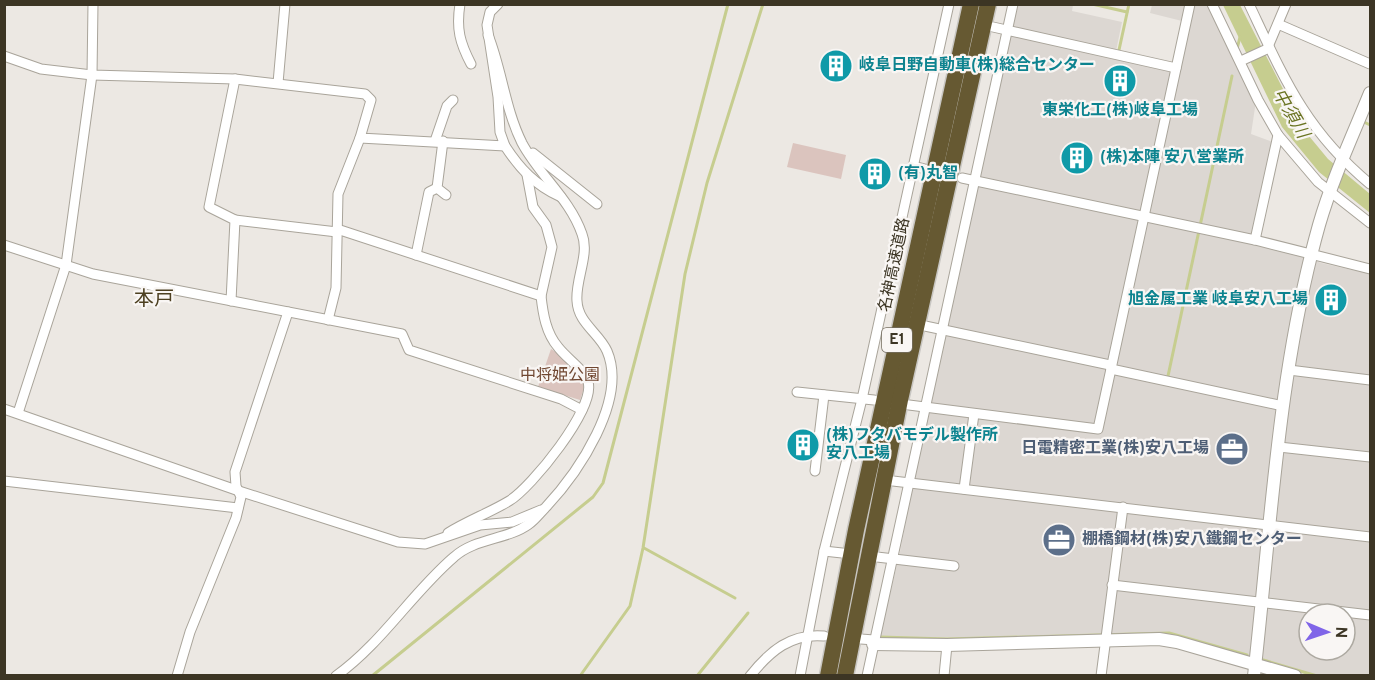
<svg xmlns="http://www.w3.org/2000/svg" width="1375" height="680" viewBox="0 0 1375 680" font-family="Overpass,'Noto Sans JP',sans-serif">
  <rect width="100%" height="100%" fill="#ece8e3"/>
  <path fill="#dcd7d2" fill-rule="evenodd" d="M1018 5H1073L1072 11 1122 22 1116 51 1173 64 1182 21 1150 13 1152 5H1210L1256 101 1251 134 1273 142 1250 242 1299 254 1321 263 1370 274V675H1308L1168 636 950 641 879 640 900 552 928 403ZM1309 614H1345V650H1309Z"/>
  <g fill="#dbc4be">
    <polygon points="793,143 846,155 841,179 787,167"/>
    <polygon points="551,349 571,362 586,382 580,400 538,387"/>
  </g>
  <polygon fill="#c6cd8f" points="1223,5 1240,5 1304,130 1328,159 1370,194 1370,213 1319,172 1282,127"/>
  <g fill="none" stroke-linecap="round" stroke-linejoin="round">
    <g stroke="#c6cd8f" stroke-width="3">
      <polyline points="1092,4 1127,12"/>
      <polyline points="1237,49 1240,37"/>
      <polyline points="1119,50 1129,4"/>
      <polyline points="1364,122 1370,125"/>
      <polyline points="1168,376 1232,76"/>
      <polyline points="644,548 735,598"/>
      <polyline points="880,637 947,639 1169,633 1247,655"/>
      <polyline points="1260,659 1317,676"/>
      <polyline points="372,676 593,497 603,483 728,4"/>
      <polyline points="580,676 630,606 643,548 685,274 707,183 763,4"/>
      <polyline points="697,676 748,613"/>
    </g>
    <g stroke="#a9a49a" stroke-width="11">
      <g id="minor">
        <path d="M460 4C456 29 460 43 471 64"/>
        <polyline points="1212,4 1258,100 1278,135 1255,240"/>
        <path d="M1249 4C1284 78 1305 130 1370 184"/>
        <polyline points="1278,24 1370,64"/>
        <polyline points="993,27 1176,68"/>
        <polyline points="4,56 41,69 92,75 235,79 365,94 371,100 360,138 505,146 500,132 498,97 487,25 490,12 498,4"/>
        <polyline points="1243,60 1267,49 1286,4"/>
        <polyline points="278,83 285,4"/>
        <polyline points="1278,135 1318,182 1370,223"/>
        <polyline points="435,141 447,106 453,100"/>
        <polyline points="443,141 437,188 446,195"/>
        <path d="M505 146C520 169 535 185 561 197"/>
        <polyline points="533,153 597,204"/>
        <polyline points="913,166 925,169"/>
        <polyline points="527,175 533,207 546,225 552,247 541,296"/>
        <polyline points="962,178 1255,240 1370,269"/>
        <polyline points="235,220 337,232"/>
        <path d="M337 229 541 296C543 314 546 333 558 347 566 358 584 369 588 382 596 408 531 488 509 501 489 513 467 521 448 533"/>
        <polyline points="4,245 93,274 402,334 409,350 561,399 582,410"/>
        <polyline points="416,255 429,192 437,188"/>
        <polyline points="231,301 235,220 209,207 235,79"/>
        <polyline points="328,320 336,288 338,194 360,138"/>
        <polyline points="925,326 1110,365"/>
        <polyline points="1111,369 1283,406"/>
        <polyline points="1289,370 1370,380"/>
        <polyline points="797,392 874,400"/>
        <polyline points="909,405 1098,429 1190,4"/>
        <polyline points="4,409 239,491 398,542 425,544 480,525 512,522 541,510"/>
        <polyline points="18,413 66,265 92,75 93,4"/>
        <polyline points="1279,447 1370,457"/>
        <polyline points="815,471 824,395"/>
        <polyline points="4,481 238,508"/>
        <polyline points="893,481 1370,537"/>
        <polyline points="964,489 974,414"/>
        <polyline points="824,551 842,553"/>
        <polyline points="877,557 954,566"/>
        <polyline points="1112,585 1370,615"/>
        <polyline points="861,639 874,640"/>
        <polyline points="177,676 190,632 236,518 241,497 236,486 235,472 288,312"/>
        <path d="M336 676C382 643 412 593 454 557 475 538 507 540 529 524 535 520 540 513 545 508 578 473 628 400 607 351 599 333 578 323 577 301 575 280 590 254 582 234 570 199 539 175 522 143 505 109 502 70 488 35"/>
        <path d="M750 676C770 651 791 633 824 636"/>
        <polyline points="800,676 824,551 862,399 949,4"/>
        <polyline points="867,676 1013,4"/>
        <polyline points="944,676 947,645"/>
        <polyline points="1101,676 1123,507"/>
      </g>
    </g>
    <g stroke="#a9a49a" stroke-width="14">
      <g id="tertiary">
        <polyline points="873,644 947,645 1159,639 1177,642 1295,676"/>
        <path d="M1254 676C1271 525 1278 371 1319 225 1332 180 1352 137 1370 93"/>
      </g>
    </g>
    <g stroke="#c8c6c2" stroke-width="19">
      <g id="motorway">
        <polyline points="828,676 856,530 971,4"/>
        <polyline points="845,676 900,400 988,4"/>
      </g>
    </g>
    <use href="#minor" stroke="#fff" stroke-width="9"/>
    <use href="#tertiary" stroke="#fff" stroke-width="12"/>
    <use href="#motorway" stroke="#665932" stroke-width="16"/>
  </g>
  <defs>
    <g id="building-disc" transform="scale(1.725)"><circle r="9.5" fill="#0f9aa8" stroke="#f9f6f4"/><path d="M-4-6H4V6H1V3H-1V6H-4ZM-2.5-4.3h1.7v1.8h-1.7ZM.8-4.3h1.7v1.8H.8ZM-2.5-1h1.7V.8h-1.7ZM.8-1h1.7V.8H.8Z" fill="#fff"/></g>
    <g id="office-disc" transform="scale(1.725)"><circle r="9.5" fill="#5c6f8a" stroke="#f9f6f4"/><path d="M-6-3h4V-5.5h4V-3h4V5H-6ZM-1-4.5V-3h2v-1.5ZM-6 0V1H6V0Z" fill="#fff"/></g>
  </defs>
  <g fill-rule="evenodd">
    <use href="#building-disc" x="836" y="66"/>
    <use href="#building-disc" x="1120" y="81"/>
    <use href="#building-disc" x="1077" y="158"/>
    <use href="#building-disc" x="875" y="174"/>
    <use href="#building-disc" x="1331" y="300"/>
    <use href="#building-disc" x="803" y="445"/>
    <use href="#office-disc" x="1232" y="449"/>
    <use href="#office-disc" x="1059" y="540"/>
  </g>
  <g text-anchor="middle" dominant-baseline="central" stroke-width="4.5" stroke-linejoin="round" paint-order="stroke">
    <rect fill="#f9f6f4" stroke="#756f62" stroke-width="1.5" x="882" y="328" width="30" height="24" rx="4.5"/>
    <g font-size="15" font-weight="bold" fill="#3c3524">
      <text x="897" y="340">E1</text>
    </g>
    <g font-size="16" font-weight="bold" fill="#0d838f" stroke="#f9f6f4" text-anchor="start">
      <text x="859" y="66">岐阜日野自動車(株)総合センター</text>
      <text x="1120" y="111" text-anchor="middle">東栄化工(株)岐阜工場</text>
      <text x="1100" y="158">(株)本陣 安八営業所</text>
      <text x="898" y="174">(有)丸智</text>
      <text x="1308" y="300" text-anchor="end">旭金属工業 岐阜安八工場</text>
      <text x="826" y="436">(株)フタバモデル製作所<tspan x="826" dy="18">安八工場</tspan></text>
    </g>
    <g font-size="16" fill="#3c3524" stroke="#f9f6f4">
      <text transform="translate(895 265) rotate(-78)">名神高速道路</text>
    </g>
    <g font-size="16" fill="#704731" stroke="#f9f6f4">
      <text x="560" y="376">中将姫公園</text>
    </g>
    <g font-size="16" font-weight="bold" fill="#4e5e75" stroke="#f9f6f4" text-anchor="end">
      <text x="1209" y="449">日電精密工業(株)安八工場</text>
      <text x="1082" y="540" text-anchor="start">棚橋鋼材(株)安八鐵鋼センター</text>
    </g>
    <g font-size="18" font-style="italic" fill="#6a7422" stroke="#f9f6f4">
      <text transform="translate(1290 114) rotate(60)">中須川</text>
    </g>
    <g font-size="20" fill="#4d4021" stroke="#f9f6f4">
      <text x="154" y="300">本戸</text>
    </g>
  </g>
  <rect width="1375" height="680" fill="none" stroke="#3c3524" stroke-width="12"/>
  <g transform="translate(1327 632) rotate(92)"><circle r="28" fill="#f9f6f4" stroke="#ada9a1" stroke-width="1.5"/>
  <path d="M0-4.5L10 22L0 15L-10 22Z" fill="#8065e8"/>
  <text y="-9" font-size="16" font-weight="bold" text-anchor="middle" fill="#3c3524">N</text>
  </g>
</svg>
